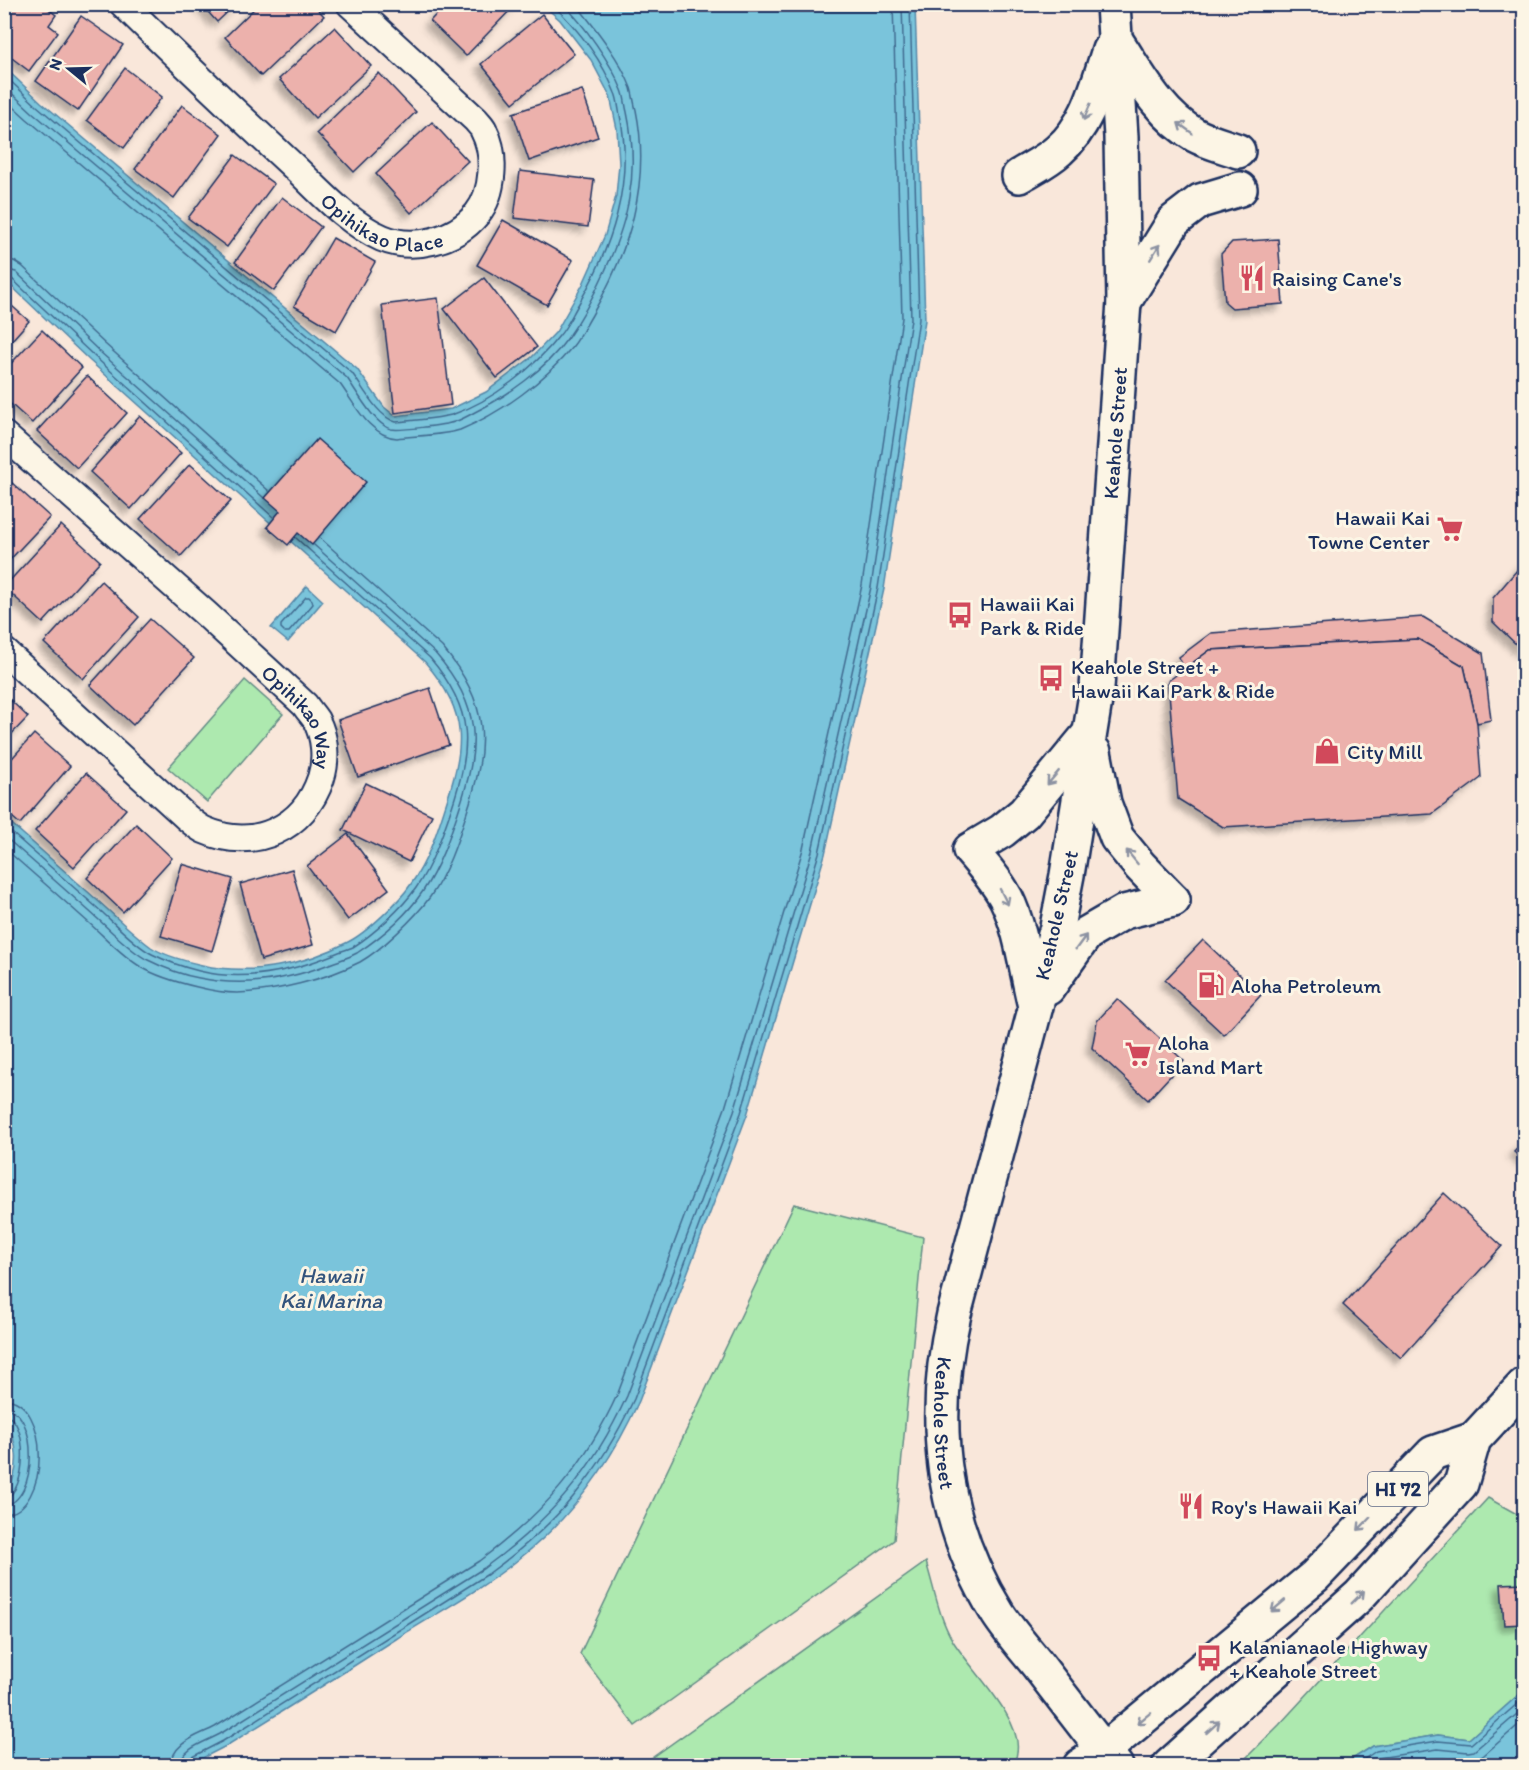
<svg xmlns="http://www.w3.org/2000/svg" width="1529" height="1770" viewBox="0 0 1529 1770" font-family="Itim,sans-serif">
  <defs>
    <filter id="shadow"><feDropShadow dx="-5.5" dy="5.5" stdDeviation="3" flood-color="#0004"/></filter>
  </defs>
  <rect width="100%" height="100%" fill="#f9e7da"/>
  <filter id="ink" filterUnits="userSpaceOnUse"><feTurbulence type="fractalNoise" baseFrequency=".0167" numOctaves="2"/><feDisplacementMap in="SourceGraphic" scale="12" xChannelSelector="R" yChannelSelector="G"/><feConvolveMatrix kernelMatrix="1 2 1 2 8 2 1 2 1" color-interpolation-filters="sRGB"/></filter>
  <g filter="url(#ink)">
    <g fill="#ade9af" stroke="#648c86" stroke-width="1.5">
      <polygon points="245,680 283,714 207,802 168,768"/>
      <polygon points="794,1204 923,1237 894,1540 635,1726 580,1654"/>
      <polygon points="1488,1498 1524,1518 1524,1690 1469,1739 1438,1735 1373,1746 1343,1765 1238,1766 1279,1725"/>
      <path d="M926 1562C934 1588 939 1618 953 1641 970 1669 1023 1719 1017 1752 1017 1757 1014 1761 1013 1765H642Z"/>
    </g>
    <g fill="#7ac4db" stroke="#5488a9" stroke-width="1.5">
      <path d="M543 5H915L925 320 884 589 825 854 747 1115 639 1401C611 1463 572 1517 519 1559 481 1590 437 1613 396 1639 340 1675 283 1711 226 1746L189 1765H5L4 1495C23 1471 18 1441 4 1417L5 818C35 845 66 872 96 899 114 915 132 933 151 947 163 955 188 962 202 965 250 976 305 965 348 942 366 933 399 902 411 884 427 862 436 835 444 810 465 747 470 715 425 662L90 361 5 280 4 67 41 102 357 369 384 407 395 416 451 409 486 392 532 357 556 332 583 284 605 235 616 196 619 164 617 129 610 96 591 60 560 20Z"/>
      <polygon points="307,586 323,601 288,642 271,628"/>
      <polygon points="1524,1690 1524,1765 1343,1765 1373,1746 1438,1735 1469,1739"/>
    </g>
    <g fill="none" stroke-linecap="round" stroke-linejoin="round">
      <g stroke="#416b90" stroke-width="1.5">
        <path d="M4 75 37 106 352 373C363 388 378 417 396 422 412 420 440 419 454 414 492 401 535 367 559 336 567 327 572 315 578 305 612 247 634 183 620 115 618 108 618 99 615 93 602 60 577 28 552 4"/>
        <path d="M4 86 32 112 347 378C357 392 374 424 391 429 399 431 445 425 454 422 461 420 468 416 475 412 507 396 546 369 567 339 592 304 622 241 629 198 634 170 633 140 627 112 625 105 625 97 622 90 611 63 584 24 563 4"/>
        <path d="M4 98 27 119 340 384C354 403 370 437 397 438 413 436 446 435 460 430 501 413 545 381 573 346 580 337 586 325 592 315 629 251 651 184 636 110 634 103 633 95 631 88 620 59 595 28 576 4"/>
        <polyline points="4,260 14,261 22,266 105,344 269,491"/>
        <polyline points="4,269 16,272 99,351 264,498"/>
        <polyline points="4,276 11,278 94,356 273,517"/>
        <polygon points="306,597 309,597 312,600 313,604 289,632 285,632 281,628 281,625"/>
        <path d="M4 826C37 855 70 884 103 913 116 925 136 946 152 954 166 961 183 967 199 971 244 982 290 972 332 955 338 952 346 950 353 947 374 934 402 908 416 888 432 865 442 836 451 810 472 747 475 711 430 658L296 538"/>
        <path d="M4 836C36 864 68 892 99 920 112 932 133 953 148 960 164 968 182 975 199 978 245 988 289 980 332 963 340 960 350 957 357 953 381 937 407 915 423 891 439 867 449 839 458 812 480 747 483 708 435 653L314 545"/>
        <path d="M4 848C33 873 61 898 89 923 106 938 122 956 141 967 156 976 180 983 197 987 209 990 225 993 237 993 275 992 327 979 360 962 381 950 415 918 430 897 447 873 457 843 466 815 489 746 491 704 442 647L320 538"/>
        <path d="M4 1399C52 1400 50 1513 4 1514"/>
        <path d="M4 1408C40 1410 38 1503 4 1505"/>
        <path d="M4 1415C30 1418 27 1495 4 1498"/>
        <path d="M171 1766C172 1742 198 1736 215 1727L479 1561C544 1513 585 1466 618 1393L725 1108 803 849 862 585 902 318 893 4"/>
        <path d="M180 1766C181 1748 206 1742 220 1734L484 1568C551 1519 592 1472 627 1396L734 1111 812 851 871 587 911 319 902 4"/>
        <path d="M188 1766 190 1758 223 1741 488 1574C556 1525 598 1476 634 1399L741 1113 819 853 878 588 919 319 910 4"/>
        <polyline points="1354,1766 1376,1751 1438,1741 1471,1744 1524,1698"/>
        <polyline points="1368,1766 1378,1758 1438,1749 1468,1752 1474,1751 1524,1708"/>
        <path d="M1391 1766C1407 1763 1423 1758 1438 1758 1455 1758 1470 1766 1484 1755L1524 1720"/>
      </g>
    </g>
    <g fill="#ecb1ac" stroke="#1b2f5e" stroke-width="1.5" filter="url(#shadow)">
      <polygon points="4,4 42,4 56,15 49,25 58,32 29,71 4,52"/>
      <polygon points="201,4 236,4 217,22"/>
      <polygon points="259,4 313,4 324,16 261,76 225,37"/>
      <polygon points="446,4 516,4 466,56 430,21"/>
      <polygon points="542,14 574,54 513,103 481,64"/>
      <polygon points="81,16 123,45 78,111 36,81"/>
      <polygon points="335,27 371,66 315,118 279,79"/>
      <polygon points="125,68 162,97 124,148 87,120"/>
      <polygon points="379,73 416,112 354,172 317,133"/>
      <polygon points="582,90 598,137 529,161 513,113"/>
      <polygon points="182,105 221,134 174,198 135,169"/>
      <polygon points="432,122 468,161 411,213 376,174"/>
      <polygon points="235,155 274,184 227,247 188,218"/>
      <polygon points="520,171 594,180 588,227 514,218"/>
      <polygon points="282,197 321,227 274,291 235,262"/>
      <polygon points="503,220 573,260 547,305 477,265"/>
      <polygon points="333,238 375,262 336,331 294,306"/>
      <polygon points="1278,239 1283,304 1232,308 1225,302 1221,254 1232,242"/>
      <polygon points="484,278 537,347 497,378 444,309"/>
      <polygon points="438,298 451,405 395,413 382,305"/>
      <polygon points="4,299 29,321 4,349"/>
      <polygon points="42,330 82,368 32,423 4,398 4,371"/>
      <polygon points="87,376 127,413 77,468 37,431"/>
      <polygon points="140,416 181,453 131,509 90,472"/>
      <polygon points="317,439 366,482 312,545 298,533 288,545 267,527 280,511 265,498"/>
      <polygon points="190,464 231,501 181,556 140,519"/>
      <polygon points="11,482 50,517 4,566 4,489"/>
      <polygon points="61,525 100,561 43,623 4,587"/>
      <polygon points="1524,562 1524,652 1493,622 1493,598"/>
      <polygon points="101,581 139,617 83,679 44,643"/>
      <polygon points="1423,617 1483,653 1491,720 1477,723 1464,666 1418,639 1210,650 1184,669 1179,657 1211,633"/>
      <polygon points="150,619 194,658 133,725 90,685"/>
      <polygon points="1418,639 1464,666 1477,723 1481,778 1432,814 1223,827 1178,799 1168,681 1210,650"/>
      <polygon points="430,688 449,745 358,777 338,720"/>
      <polygon points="4,694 28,717 4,742"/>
      <polygon points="34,734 70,766 20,824 4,810 4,767"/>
      <polygon points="86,773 126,809 74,867 35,831"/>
      <polygon points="366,783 432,815 409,862 343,830"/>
      <polygon points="136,824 172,858 123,912 87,878"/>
      <polygon points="348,834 389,889 348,920 307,866"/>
      <polygon points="182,864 233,879 212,951 161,936"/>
      <polygon points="292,869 313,945 261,960 240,884"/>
      <polygon points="1203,940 1261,995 1224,1035 1165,980"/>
      <polygon points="1117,999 1184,1061 1148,1100 1092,1048 1097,1021"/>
      <polygon points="1524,1141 1524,1161 1514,1152"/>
      <polygon points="1444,1193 1502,1246 1401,1358 1343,1305"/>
      <polygon points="1524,1583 1524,1624 1504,1625 1501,1584"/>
    </g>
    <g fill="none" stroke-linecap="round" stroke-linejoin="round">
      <g stroke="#1b2f5e" stroke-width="30">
        <g id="minor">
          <path id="s1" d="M123 4C178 58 234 111 291 164 319 190 346 222 382 238 413 251 455 241 477 214 494 193 496 154 484 131 483 127 479 124 476 120L350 4"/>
          <path id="s2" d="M4 435 206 614 305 705C308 710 313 715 316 720 325 737 327 759 321 778 304 829 254 852 204 830 197 827 191 821 185 816L4 651"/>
        </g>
      </g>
      <g stroke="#1b2f5e" stroke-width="38">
        <g id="secondary">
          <path id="s3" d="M1113 4 1121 137 1124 302 1097 688 1067 875 1057 927 954 1314C930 1418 940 1521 998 1614 1009 1631 1024 1648 1037 1664 1063 1698 1089 1732 1116 1766"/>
          <path d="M1115 39C1138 73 1158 114 1195 135 1208 142 1224 146 1238 151"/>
          <path d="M1019 176C1032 168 1047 161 1059 150 1088 125 1097 86 1109 50"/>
          <polyline points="1124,302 1174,221 1200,201 1240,189"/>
          <polyline points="1094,752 1104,803 1117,838 1140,866 1173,900"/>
          <polyline points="1048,988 1086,934 1124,912 1173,900"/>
          <path d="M1034 1002C1026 969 1021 928 1006 898 996 880 983 865 970 850L1002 831 1024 813 1089 734"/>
        </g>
      </g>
      <g stroke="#1b2f5e" stroke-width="38">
        <g id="primary">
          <polyline points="1104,1750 1315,1576 1433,1453 1474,1439"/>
          <polyline points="1169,1766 1359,1596 1461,1484 1474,1439 1524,1385"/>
        </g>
      </g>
      <g stroke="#1b2f5e" stroke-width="38">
        <polyline id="trunk" points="1080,1766 1104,1750"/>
      </g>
      <use href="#minor" stroke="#fcf5e5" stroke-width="26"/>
      <use href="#secondary" stroke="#fcf5e5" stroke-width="33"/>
      <use href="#primary" stroke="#fcf5e5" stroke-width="33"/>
      <use href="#trunk" stroke="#fcf5e5" stroke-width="33"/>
    </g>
    <defs><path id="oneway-shaft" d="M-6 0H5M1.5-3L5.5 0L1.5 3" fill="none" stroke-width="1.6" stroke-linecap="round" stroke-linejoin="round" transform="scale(1.5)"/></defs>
    <g stroke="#8c92a2">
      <use href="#oneway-shaft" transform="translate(1087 112) rotate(113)"/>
      <use href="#oneway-shaft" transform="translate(1185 128) rotate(-144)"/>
      <use href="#oneway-shaft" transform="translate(1155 252) rotate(-58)"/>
      <use href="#oneway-shaft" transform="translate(1053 778) rotate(130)"/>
      <use href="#oneway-shaft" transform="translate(1132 857) rotate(-129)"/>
      <use href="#oneway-shaft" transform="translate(1004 897) rotate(63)"/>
      <use href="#oneway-shaft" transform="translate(1081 942) rotate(-54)"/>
      <use href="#oneway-shaft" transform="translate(1364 1524) rotate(134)"/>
      <use href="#oneway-shaft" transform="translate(1358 1597) rotate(-45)"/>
      <use href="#oneway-shaft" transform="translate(1278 1606) rotate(140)"/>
      <use href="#oneway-shaft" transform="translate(1144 1718) rotate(141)"/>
      <use href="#oneway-shaft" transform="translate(1213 1727) rotate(-42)"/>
    </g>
  </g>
  <defs>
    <g id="restaurant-bare" transform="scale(2.07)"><path d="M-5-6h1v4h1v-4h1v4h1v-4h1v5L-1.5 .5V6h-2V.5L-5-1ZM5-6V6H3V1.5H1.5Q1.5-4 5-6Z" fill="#d1495b" stroke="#fcf5e5" stroke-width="2.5" paint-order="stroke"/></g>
    <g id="supermarket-bare" transform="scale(2.07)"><path d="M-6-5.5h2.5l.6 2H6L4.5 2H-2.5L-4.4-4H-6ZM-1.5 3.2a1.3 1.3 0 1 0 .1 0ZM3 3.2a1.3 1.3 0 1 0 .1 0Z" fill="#d1495b" stroke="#fcf5e5" stroke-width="2.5" paint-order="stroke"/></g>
    <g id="bus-bare" transform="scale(2.07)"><path d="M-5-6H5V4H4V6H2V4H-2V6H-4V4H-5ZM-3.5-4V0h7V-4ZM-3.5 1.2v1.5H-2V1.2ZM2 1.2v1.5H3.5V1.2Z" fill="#d1495b" stroke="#fcf5e5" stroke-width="2.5" paint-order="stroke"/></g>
    <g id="shop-bare" transform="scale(2.07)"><path d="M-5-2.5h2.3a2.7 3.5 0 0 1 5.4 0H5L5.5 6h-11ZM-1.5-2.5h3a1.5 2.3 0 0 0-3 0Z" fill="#d1495b" stroke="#fcf5e5" stroke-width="2.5" paint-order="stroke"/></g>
    <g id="fuel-bare" transform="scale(2.07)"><path d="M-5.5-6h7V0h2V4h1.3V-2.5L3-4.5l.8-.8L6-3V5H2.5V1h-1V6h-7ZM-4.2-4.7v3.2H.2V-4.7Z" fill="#d1495b" stroke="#fcf5e5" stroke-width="2.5" paint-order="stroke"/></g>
  </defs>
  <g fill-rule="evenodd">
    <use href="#restaurant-bare" x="1252" y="278"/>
    <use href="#supermarket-bare" x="1450" y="529"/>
    <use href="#bus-bare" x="960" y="615"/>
    <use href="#bus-bare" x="1051" y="678"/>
    <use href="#shop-bare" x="1327" y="751"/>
    <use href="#fuel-bare" x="1211" y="985"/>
    <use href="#supermarket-bare" x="1138" y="1054"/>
    <use href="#restaurant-bare" x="1191" y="1506"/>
    <use href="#bus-bare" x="1209" y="1658"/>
  </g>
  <g text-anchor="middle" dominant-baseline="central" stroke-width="6" stroke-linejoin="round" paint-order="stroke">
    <rect fill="#fcf5e5" stroke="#5e6a86" stroke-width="1.5" x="1368" y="1472" width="60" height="34" rx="4.5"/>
    <g font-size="20" font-weight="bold" fill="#1b2f5e">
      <text x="1398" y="1489">HI 72</text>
    </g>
    <g font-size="21" fill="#1b2f5e" stroke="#fcf5e5">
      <text stroke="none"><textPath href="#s1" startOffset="345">Opihikao Place</textPath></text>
      <text transform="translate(1115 433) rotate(-86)">Keahole Street</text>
      <text stroke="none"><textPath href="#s2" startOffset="412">Opihikao Way</textPath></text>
      <text transform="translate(1056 915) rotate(-77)">Keahole Street</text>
      <text stroke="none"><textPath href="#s3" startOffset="1438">Keahole Street</textPath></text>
    </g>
    <g font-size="21" fill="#1b2f5e" stroke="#fcf5e5" text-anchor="start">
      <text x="1272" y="278">Raising Cane's</text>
      <text x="1430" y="517" text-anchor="end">Hawaii Kai<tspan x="1430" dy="24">Towne Center</tspan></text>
      <text x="980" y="603">Hawaii Kai<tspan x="980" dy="24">Park &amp; Ride</tspan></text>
      <text x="1071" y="666">Keahole Street +<tspan x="1071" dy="24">Hawaii Kai Park &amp; Ride</tspan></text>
      <text x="1347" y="751">City Mill</text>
      <text x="1231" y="985">Aloha Petroleum</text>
      <text x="1158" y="1042">Aloha<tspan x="1158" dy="24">Island Mart</tspan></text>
      <text x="1211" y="1506">Roy's Hawaii Kai</text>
      <text x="1229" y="1646">Kalanianaole Highway<tspan x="1229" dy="24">+ Keahole Street</tspan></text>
    </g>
    <g font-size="22" font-style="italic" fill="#33547d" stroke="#fcf5e5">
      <text x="331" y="1275">Hawaii<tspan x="331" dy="25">Kai Marina</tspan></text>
    </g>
  </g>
  <rect width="1529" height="1770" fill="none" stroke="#fcf5e5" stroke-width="24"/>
  <rect x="12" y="12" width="1505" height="1746" fill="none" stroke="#1b2f5e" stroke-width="2" filter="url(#ink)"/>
  <g transform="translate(69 69) rotate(289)" stroke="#fcf5e5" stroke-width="4.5" paint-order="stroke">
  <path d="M0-4.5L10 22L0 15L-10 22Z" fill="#1b2f5e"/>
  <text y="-9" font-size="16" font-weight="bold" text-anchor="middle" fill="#1b2f5e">N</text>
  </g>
</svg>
